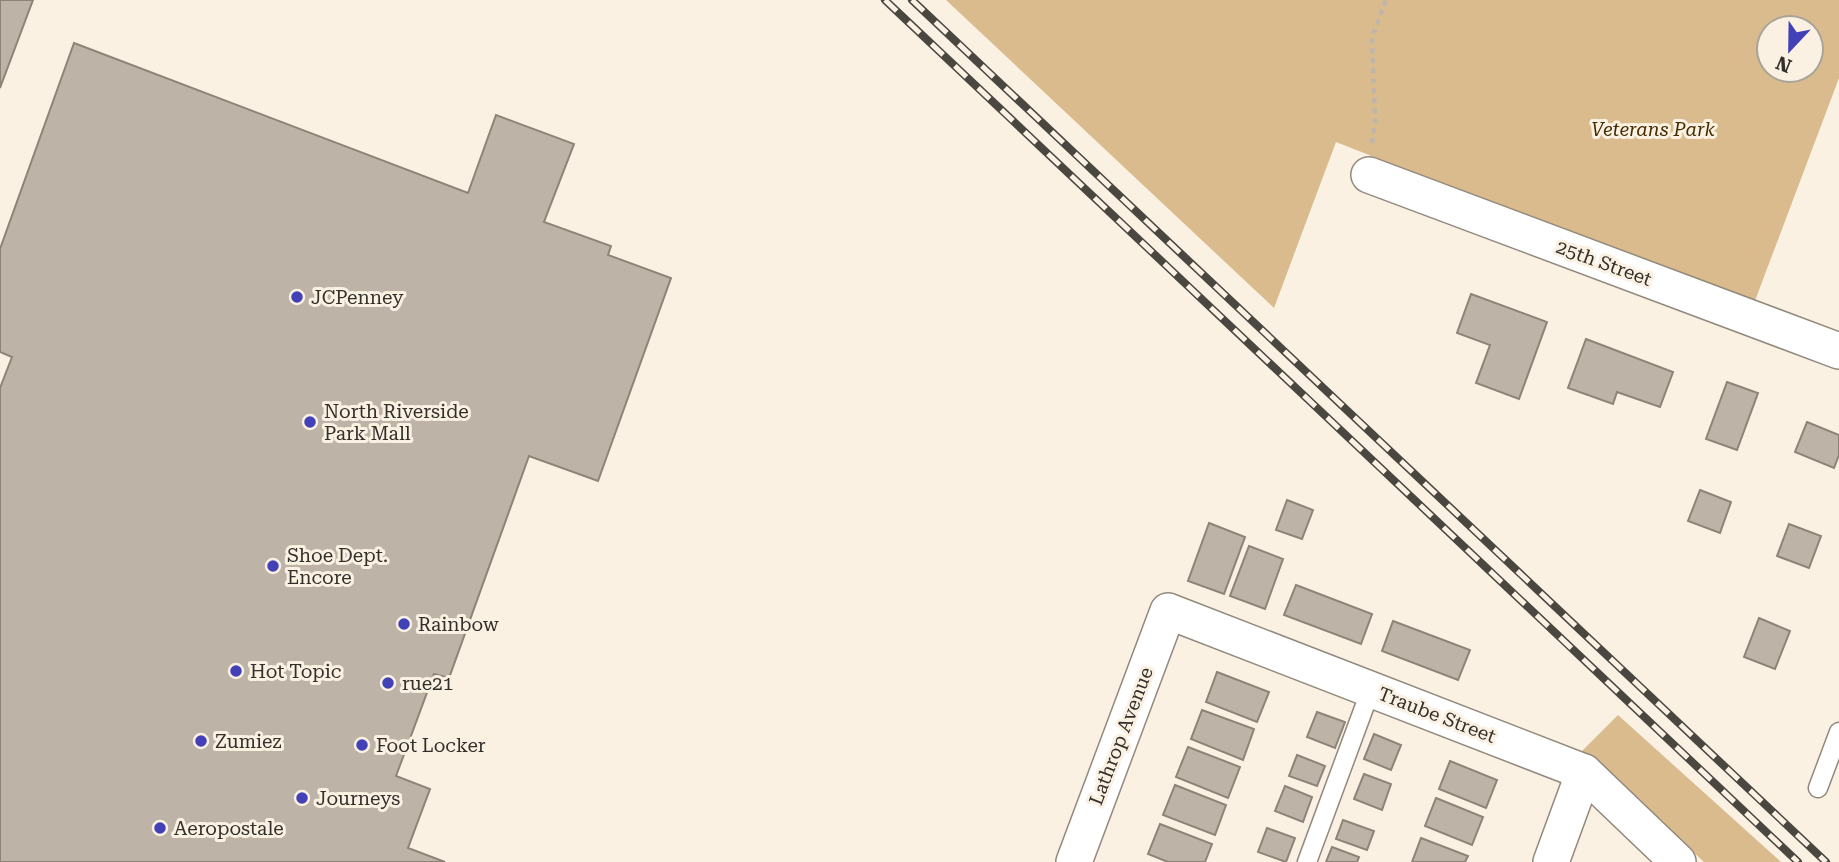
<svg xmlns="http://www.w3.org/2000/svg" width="1839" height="862" viewBox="0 0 1839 862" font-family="'Roboto Serif',serif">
  <rect width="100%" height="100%" fill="#faf1e3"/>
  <g fill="#dabb8e" fill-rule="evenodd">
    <path d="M946 0H1839V78L1753 306 1336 142 1274 308ZM1769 28H1811V70H1769Z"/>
    <polygon points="1618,715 1781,862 1704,862 1594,759 1579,754"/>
  </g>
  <g fill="#bdb4a7" stroke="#8d8478" stroke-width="2">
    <polygon points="0,0 33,0 0,88"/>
    <polygon points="74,43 468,193 496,115 574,144 544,222 611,246 608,255 671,278 598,481 529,456 449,678 434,674 396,776 430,789 408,848 445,862 0,862 0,388 12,357 0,352 0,249"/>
    <polygon points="1471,294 1547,322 1519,399 1476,383 1490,345 1457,333"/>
    <polygon points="1586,339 1673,372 1660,407 1617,392 1613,404 1568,388"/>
    <polygon points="1727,382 1758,393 1737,450 1706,439"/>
    <polygon points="1807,422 1839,435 1839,455 1834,468 1795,452"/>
    <polygon points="1700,490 1731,502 1720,533 1688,521"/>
    <polygon points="1287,500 1313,510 1302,539 1276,530"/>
    <polygon points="1209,523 1245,537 1224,594 1188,581"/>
    <polygon points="1789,524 1821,536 1809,568 1777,556"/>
    <polygon points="1249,546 1283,559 1265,609 1230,596"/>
    <polygon points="1296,585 1372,614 1361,644 1284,615"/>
    <polygon points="1759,618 1790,631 1775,669 1744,657"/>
    <polygon points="1393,621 1470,650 1458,680 1382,651"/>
    <polygon points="1217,672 1269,692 1257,722 1206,702"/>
    <polygon points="1202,710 1254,729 1243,760 1191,739"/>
    <polygon points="1317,712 1345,722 1335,748 1307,737"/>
    <polygon points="1374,734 1401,745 1391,770 1364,759"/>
    <polygon points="1188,747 1240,767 1228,798 1176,777"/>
    <polygon points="1297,755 1325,766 1317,786 1289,776"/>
    <polygon points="1450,761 1497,780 1486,808 1439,789"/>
    <polygon points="1364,774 1391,784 1382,810 1354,799"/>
    <polygon points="1175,785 1226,805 1215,835 1163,815"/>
    <polygon points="1285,786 1312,797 1303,822 1275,811"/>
    <polygon points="1436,798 1483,817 1472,845 1425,826"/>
    <polygon points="1343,820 1374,831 1367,850 1336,839"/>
    <polygon points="1160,824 1212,844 1205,862 1168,862 1148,854"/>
    <polygon points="1267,828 1295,838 1286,862 1258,852"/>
    <polygon points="1421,838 1468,856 1465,862 1412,862"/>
    <polygon points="1332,847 1359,857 1357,862 1326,862"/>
  </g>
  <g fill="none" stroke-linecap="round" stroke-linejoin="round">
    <g stroke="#92897d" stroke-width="21">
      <g id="service">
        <polyline points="1818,788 1839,732"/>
        <polyline points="1307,862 1371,689"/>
      </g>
    </g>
    <g stroke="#92897d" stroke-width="38">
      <g id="minor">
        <polyline points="1369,175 1839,351"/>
        <polyline points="1074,862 1168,611 1584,772 1678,862"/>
        <polyline points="1551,862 1584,772"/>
      </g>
    </g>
    <polyline stroke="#beb6ab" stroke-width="4.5" stroke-dasharray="5 5" stroke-linecap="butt" points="1372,143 1375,121 1372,38 1386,0"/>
    <use href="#service" stroke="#fff" stroke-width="18"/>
    <use href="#minor" stroke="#fff" stroke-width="35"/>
    <g stroke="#4a4640" stroke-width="8">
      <g id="rail">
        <polyline points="885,0 1798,862"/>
        <polyline points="912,0 1826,862"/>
      </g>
    </g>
    <use href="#rail" stroke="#faf1e3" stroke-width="5" stroke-dasharray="16" stroke-linecap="butt"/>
  </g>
  <g fill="#4341b7" stroke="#faf1e3" stroke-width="2.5">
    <circle cx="297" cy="297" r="7"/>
    <circle cx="310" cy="422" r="7"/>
    <circle cx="273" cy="566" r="7"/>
    <circle cx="404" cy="624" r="7"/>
    <circle cx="236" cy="671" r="7"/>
    <circle cx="388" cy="683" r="7"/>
    <circle cx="201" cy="741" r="7"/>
    <circle cx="362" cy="745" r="7"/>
    <circle cx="302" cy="798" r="7"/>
    <circle cx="160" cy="828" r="7"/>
  </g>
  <g text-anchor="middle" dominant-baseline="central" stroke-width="6" stroke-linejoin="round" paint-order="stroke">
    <g font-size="19" font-style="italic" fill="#452c00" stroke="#faf1e3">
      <text x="1653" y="129">Veterans Park</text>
    </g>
    <g font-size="19" fill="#332f2a" stroke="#faf1e3">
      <text transform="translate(1604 263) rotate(20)">25th Street</text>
      <text transform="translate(1437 715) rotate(21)">Traube Street</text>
      <text transform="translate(1121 736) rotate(-69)">Lathrop Avenue</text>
    </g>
    <g font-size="19" fill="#332f2a" stroke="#faf1e3" text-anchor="start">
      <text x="311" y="297">JCPenney</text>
      <text x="324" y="411">North Riverside<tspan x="324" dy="22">Park Mall</tspan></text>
      <text x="287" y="555">Shoe Dept.<tspan x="287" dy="22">Encore</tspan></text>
      <text x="418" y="624">Rainbow</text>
      <text x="250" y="671">Hot Topic</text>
      <text x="402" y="683">rue21</text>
      <text x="215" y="741">Zumiez</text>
      <text x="376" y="745">Foot Locker</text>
      <text x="316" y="798">Journeys</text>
      <text x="174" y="828">Aeropostale</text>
    </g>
  </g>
  <g transform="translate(1790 49) rotate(202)"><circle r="33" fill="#faf1e3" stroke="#aaa399" stroke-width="2"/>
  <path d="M0-5L12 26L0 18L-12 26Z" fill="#4341b7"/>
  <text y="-10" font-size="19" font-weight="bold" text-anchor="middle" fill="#332f2a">N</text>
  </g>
</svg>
